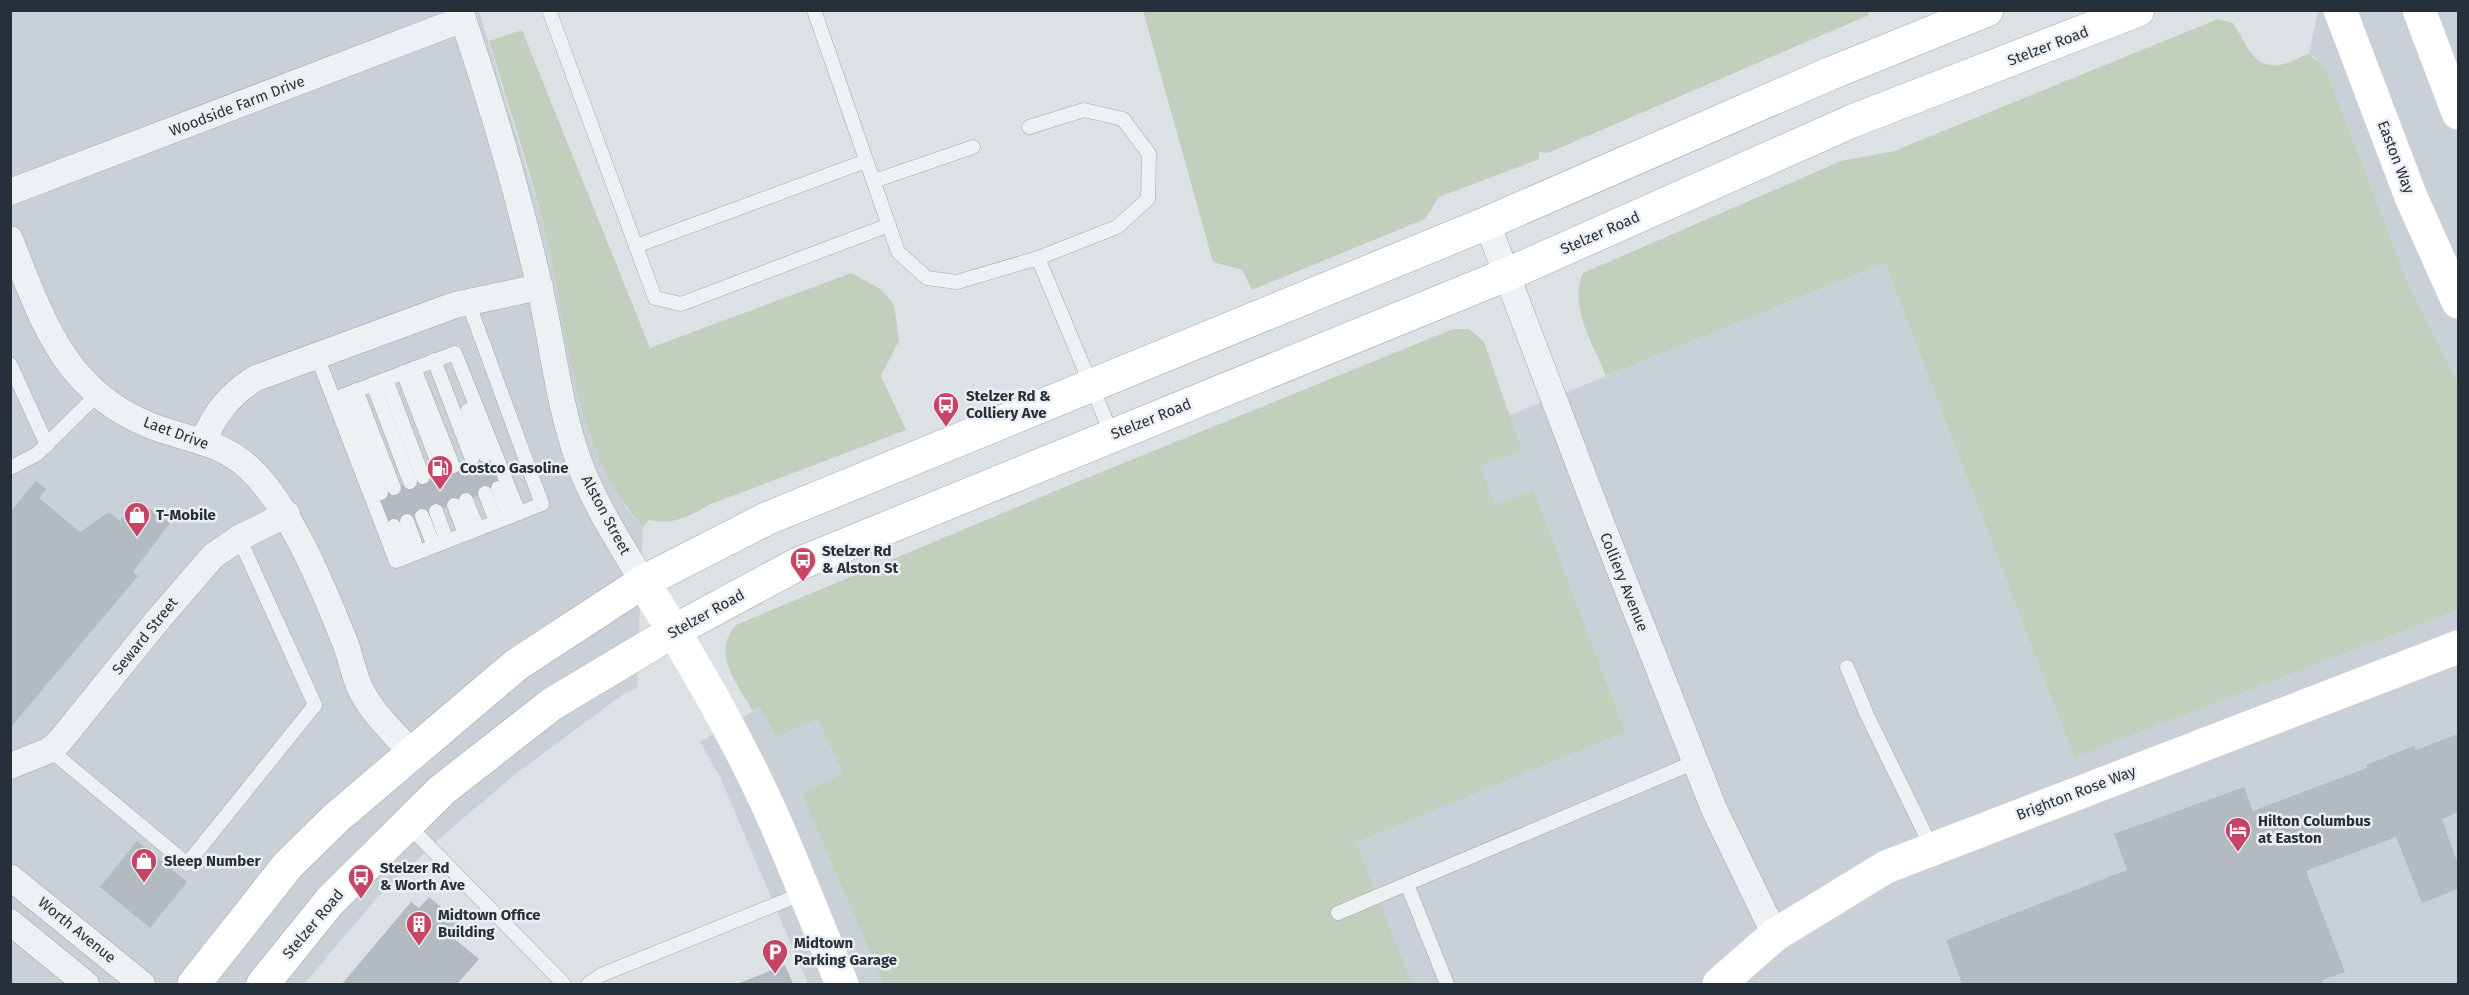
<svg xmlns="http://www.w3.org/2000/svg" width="2469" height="995" viewBox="0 0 2469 995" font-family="'Fira Sans',sans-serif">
  <rect width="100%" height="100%" fill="#dce1e5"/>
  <g fill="#cad0d7">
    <polygon points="10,11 479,11 543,223 579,390 625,507 643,527 637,688 625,693 518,772 440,838 377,898 304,984 11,984"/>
    <polygon points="2318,11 2458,11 2458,383 2407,281 2316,58 2309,54"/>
    <polygon points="1885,263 2074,756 2458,610 2458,984 808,984 720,777 700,742 760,707 793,706"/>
  </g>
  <g fill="#c3cfbd">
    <polygon points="1868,11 1869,15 1548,153 1539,152 1539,159 1439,197 1425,219 1252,290 1242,270 1213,262 1143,11"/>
    <path d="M2218 19 2233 23C2247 44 2254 74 2287 63 2294 61 2301 56 2309 54L2325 68 2407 281 2458 383V610L2074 757 1885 263 1606 376C1594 346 1568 305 1583 273L1825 168 1841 161 1894 151Z"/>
    <path d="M522 30 650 348 851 273 882 290 894 305 899 341 881 376 906 430 709 505C688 517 674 525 649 520L643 527C570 445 569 326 543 224 528 163 507 102 489 41Z"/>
    <path d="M1453 329H1469L1484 342 1522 451 1480 465 1495 505 1534 491 1625 732 1356 842 1412 984H884L802 794 843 774 818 719 776 737 760 707 753 711C738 684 710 654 736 625L1072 484Z"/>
  </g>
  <g fill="#b3bac2">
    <polygon points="491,453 505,486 388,528 376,495"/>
    <polygon points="36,481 46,489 39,498 80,532 109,512 120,521 137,500 170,523 133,572 138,576 10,728 10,512"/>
    <polygon points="2458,734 2458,812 2442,819 2458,865 2458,889 2422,903 2396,837 2306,871 2345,972 2322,980 2323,984 1962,984 1946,940 2127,870 2114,834 2244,787 2253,811 2367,768 2366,765 2414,746 2416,750"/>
    <polygon points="137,841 187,882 150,928 100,887"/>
    <polygon points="429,897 461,924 451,936 479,959 457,984 342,984 411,902 419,908"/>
    <polygon points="785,965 793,984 737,984"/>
  </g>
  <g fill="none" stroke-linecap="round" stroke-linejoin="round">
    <g stroke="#a2a8af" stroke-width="15">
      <g id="lane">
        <polyline points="549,10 655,298 681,304 889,225"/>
        <polyline points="814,10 898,252 927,278 957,282 1038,258 1112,435"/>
        <polyline points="1029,127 1084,110 1123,119 1149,154 1148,199 1117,227 1038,258"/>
        <polyline points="874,181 973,147"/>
        <polyline points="636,246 866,161"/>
        <polyline points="317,356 396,561 542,504 468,302"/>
        <polyline points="434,360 472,459"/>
        <polyline points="10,364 47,445"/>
        <polyline points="414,368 453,466"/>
        <polyline points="403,372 441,471"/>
        <polyline points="386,379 423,477"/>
        <polyline points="373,384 410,482"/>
        <polyline points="356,390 394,488"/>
        <polyline points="344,395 381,493"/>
        <polyline points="334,399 455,353 519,513"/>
        <polyline points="468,410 485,455"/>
        <polyline points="10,468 37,454 97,395"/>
        <polyline points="498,488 509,517"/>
        <polyline points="485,493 496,522"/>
        <polyline points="466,500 478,529"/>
        <polyline points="454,505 465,534"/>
        <polyline points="436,511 447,541"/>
        <polyline points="422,516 434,546"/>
        <polyline points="407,521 418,552"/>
        <polyline points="394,526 406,557"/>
        <polyline points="1847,667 1867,715 1932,848"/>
        <polyline points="50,750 187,864 315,705 239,538"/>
        <polyline points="407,824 564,984"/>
        <polyline points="1407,884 1447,984"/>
        <polyline points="1338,913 1695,762"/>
        <polyline points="588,984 601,975 804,893"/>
      </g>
    </g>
    <g stroke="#a2a8af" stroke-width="27">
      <g id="street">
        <path d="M460 10C491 101 518 192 539 285 553 344 558 404 579 462 594 504 620 543 643 582"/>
        <polyline points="10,192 463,19"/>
        <polyline points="1487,223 1600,520 1714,809 1775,935"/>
        <path d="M10 239C41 317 63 390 149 425 183 439 218 440 248 467 290 505 325 592 346 645 351 659 354 675 360 688 371 712 394 733 411 752"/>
        <path d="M204 440C215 413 230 394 256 378L455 305 540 287"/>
        <polyline points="10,766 50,750 60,741 156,622 213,556 239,538 287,514"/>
        <polyline points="10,877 142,984"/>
        <polyline points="10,922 86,984"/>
      </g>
    </g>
    <g stroke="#9ca6b0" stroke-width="34">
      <g id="primary">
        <polyline points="194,984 288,865 336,818 516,665 643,582 766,519 1487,223 1829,74 1987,10"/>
        <polyline points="263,984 330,901 442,790 552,704 674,631 796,565 1508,274 1850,122 2138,10"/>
      </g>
    </g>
    <use href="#lane" stroke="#eef1f4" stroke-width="14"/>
    <use href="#street" stroke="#eef1f4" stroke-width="26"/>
    <g stroke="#fff" stroke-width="33">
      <polyline points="2340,10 2411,197 2458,302"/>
      <polyline points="2419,10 2458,113"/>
      <path d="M643 582C689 654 733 730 769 808 795 866 818 926 842 984"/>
      <polyline points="1719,984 1775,935 1886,867 2458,647"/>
    </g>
    <use href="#primary" stroke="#fff" stroke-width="33"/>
  </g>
  <defs>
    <g id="bus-pin" transform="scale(1.35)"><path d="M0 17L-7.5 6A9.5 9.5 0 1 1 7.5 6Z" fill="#c74465" stroke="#ebeff3"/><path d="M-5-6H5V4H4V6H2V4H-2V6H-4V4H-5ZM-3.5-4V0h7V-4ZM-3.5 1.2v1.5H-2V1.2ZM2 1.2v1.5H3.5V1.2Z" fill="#fff"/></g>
    <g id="fuel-pin" transform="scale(1.35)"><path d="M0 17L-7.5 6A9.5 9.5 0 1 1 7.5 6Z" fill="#c74465" stroke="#ebeff3"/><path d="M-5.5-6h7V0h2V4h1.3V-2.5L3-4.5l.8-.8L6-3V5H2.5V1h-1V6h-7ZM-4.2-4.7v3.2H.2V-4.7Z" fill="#fff"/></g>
    <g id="shop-pin" transform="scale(1.35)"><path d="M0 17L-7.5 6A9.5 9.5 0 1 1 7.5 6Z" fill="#c74465" stroke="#ebeff3"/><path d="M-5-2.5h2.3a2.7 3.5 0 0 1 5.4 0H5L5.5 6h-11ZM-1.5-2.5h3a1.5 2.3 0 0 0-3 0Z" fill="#fff"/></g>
    <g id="hotel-pin" transform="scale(1.35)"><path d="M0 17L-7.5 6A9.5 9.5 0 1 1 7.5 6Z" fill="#c74465" stroke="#ebeff3"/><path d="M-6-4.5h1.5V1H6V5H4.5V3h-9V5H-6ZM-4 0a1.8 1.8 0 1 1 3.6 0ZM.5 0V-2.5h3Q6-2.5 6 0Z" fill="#fff"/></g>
    <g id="building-pin" transform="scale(1.35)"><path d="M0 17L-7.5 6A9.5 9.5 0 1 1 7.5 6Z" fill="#c74465" stroke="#ebeff3"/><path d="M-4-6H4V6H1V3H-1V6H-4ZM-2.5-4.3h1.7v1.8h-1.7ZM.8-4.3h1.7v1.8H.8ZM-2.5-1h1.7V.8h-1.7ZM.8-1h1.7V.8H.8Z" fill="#fff"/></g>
    <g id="parking-pin" transform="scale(1.35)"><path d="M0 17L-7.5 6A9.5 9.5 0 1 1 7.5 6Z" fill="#c74465" stroke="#ebeff3"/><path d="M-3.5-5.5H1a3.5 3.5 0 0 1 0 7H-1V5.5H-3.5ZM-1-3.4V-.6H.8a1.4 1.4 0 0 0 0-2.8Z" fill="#fff"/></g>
  </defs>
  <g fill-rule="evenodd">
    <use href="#bus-pin" x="946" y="405"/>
    <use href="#fuel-pin" x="440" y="468"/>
    <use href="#shop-pin" x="137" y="515"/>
    <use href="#bus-pin" x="803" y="560"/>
    <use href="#hotel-pin" x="2238" y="830"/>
    <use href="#shop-pin" x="144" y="861"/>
    <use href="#bus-pin" x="361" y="877"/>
    <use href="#building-pin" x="419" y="924"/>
    <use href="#parking-pin" x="775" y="952"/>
  </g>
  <g text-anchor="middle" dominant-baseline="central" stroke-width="5" stroke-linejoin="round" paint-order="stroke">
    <g font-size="15" fill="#26303b" stroke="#ebeff3">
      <text transform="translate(2048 46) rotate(-21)">Stelzer Road</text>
      <text transform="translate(237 106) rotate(-21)">Woodside Farm Drive</text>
      <text transform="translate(2396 157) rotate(69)">Easton Way</text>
      <text transform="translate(1600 233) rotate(-24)">Stelzer Road</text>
      <text transform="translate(1151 419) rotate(-22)">Stelzer Road</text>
      <text transform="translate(176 433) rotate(20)">Laet Drive</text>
      <text transform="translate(606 515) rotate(62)">Alston Street</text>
      <text transform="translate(1624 582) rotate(68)">Colliery Avenue</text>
      <text transform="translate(706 614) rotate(-29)">Stelzer Road</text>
      <text transform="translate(145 636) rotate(-51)">Seward Street</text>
      <text transform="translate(2076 793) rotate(-21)">Brighton Rose Way</text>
      <text transform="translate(313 924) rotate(-50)">Stelzer Road</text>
      <text transform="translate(77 930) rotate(39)">Worth Avenue</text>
    </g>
    <g font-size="15" font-weight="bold" fill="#26303b" stroke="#ebeff3" text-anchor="start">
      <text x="966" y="396">Stelzer Rd &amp;<tspan x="966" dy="17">Colliery Ave</tspan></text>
      <text x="460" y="468">Costco Gasoline</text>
      <text x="156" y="515">T-Mobile</text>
      <text x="822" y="551">Stelzer Rd<tspan x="822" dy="17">&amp; Alston St</tspan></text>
      <text x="2258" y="821">Hilton Columbus<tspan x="2258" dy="17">at Easton</tspan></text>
      <text x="164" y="861">Sleep Number</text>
      <text x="380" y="868">Stelzer Rd<tspan x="380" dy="17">&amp; Worth Ave</tspan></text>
      <text x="438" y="915">Midtown Office<tspan x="438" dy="17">Building</tspan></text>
      <text x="794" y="943">Midtown<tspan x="794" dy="17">Parking Garage</tspan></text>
    </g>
  </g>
  <rect width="2469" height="995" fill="none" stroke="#26303b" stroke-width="24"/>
</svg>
